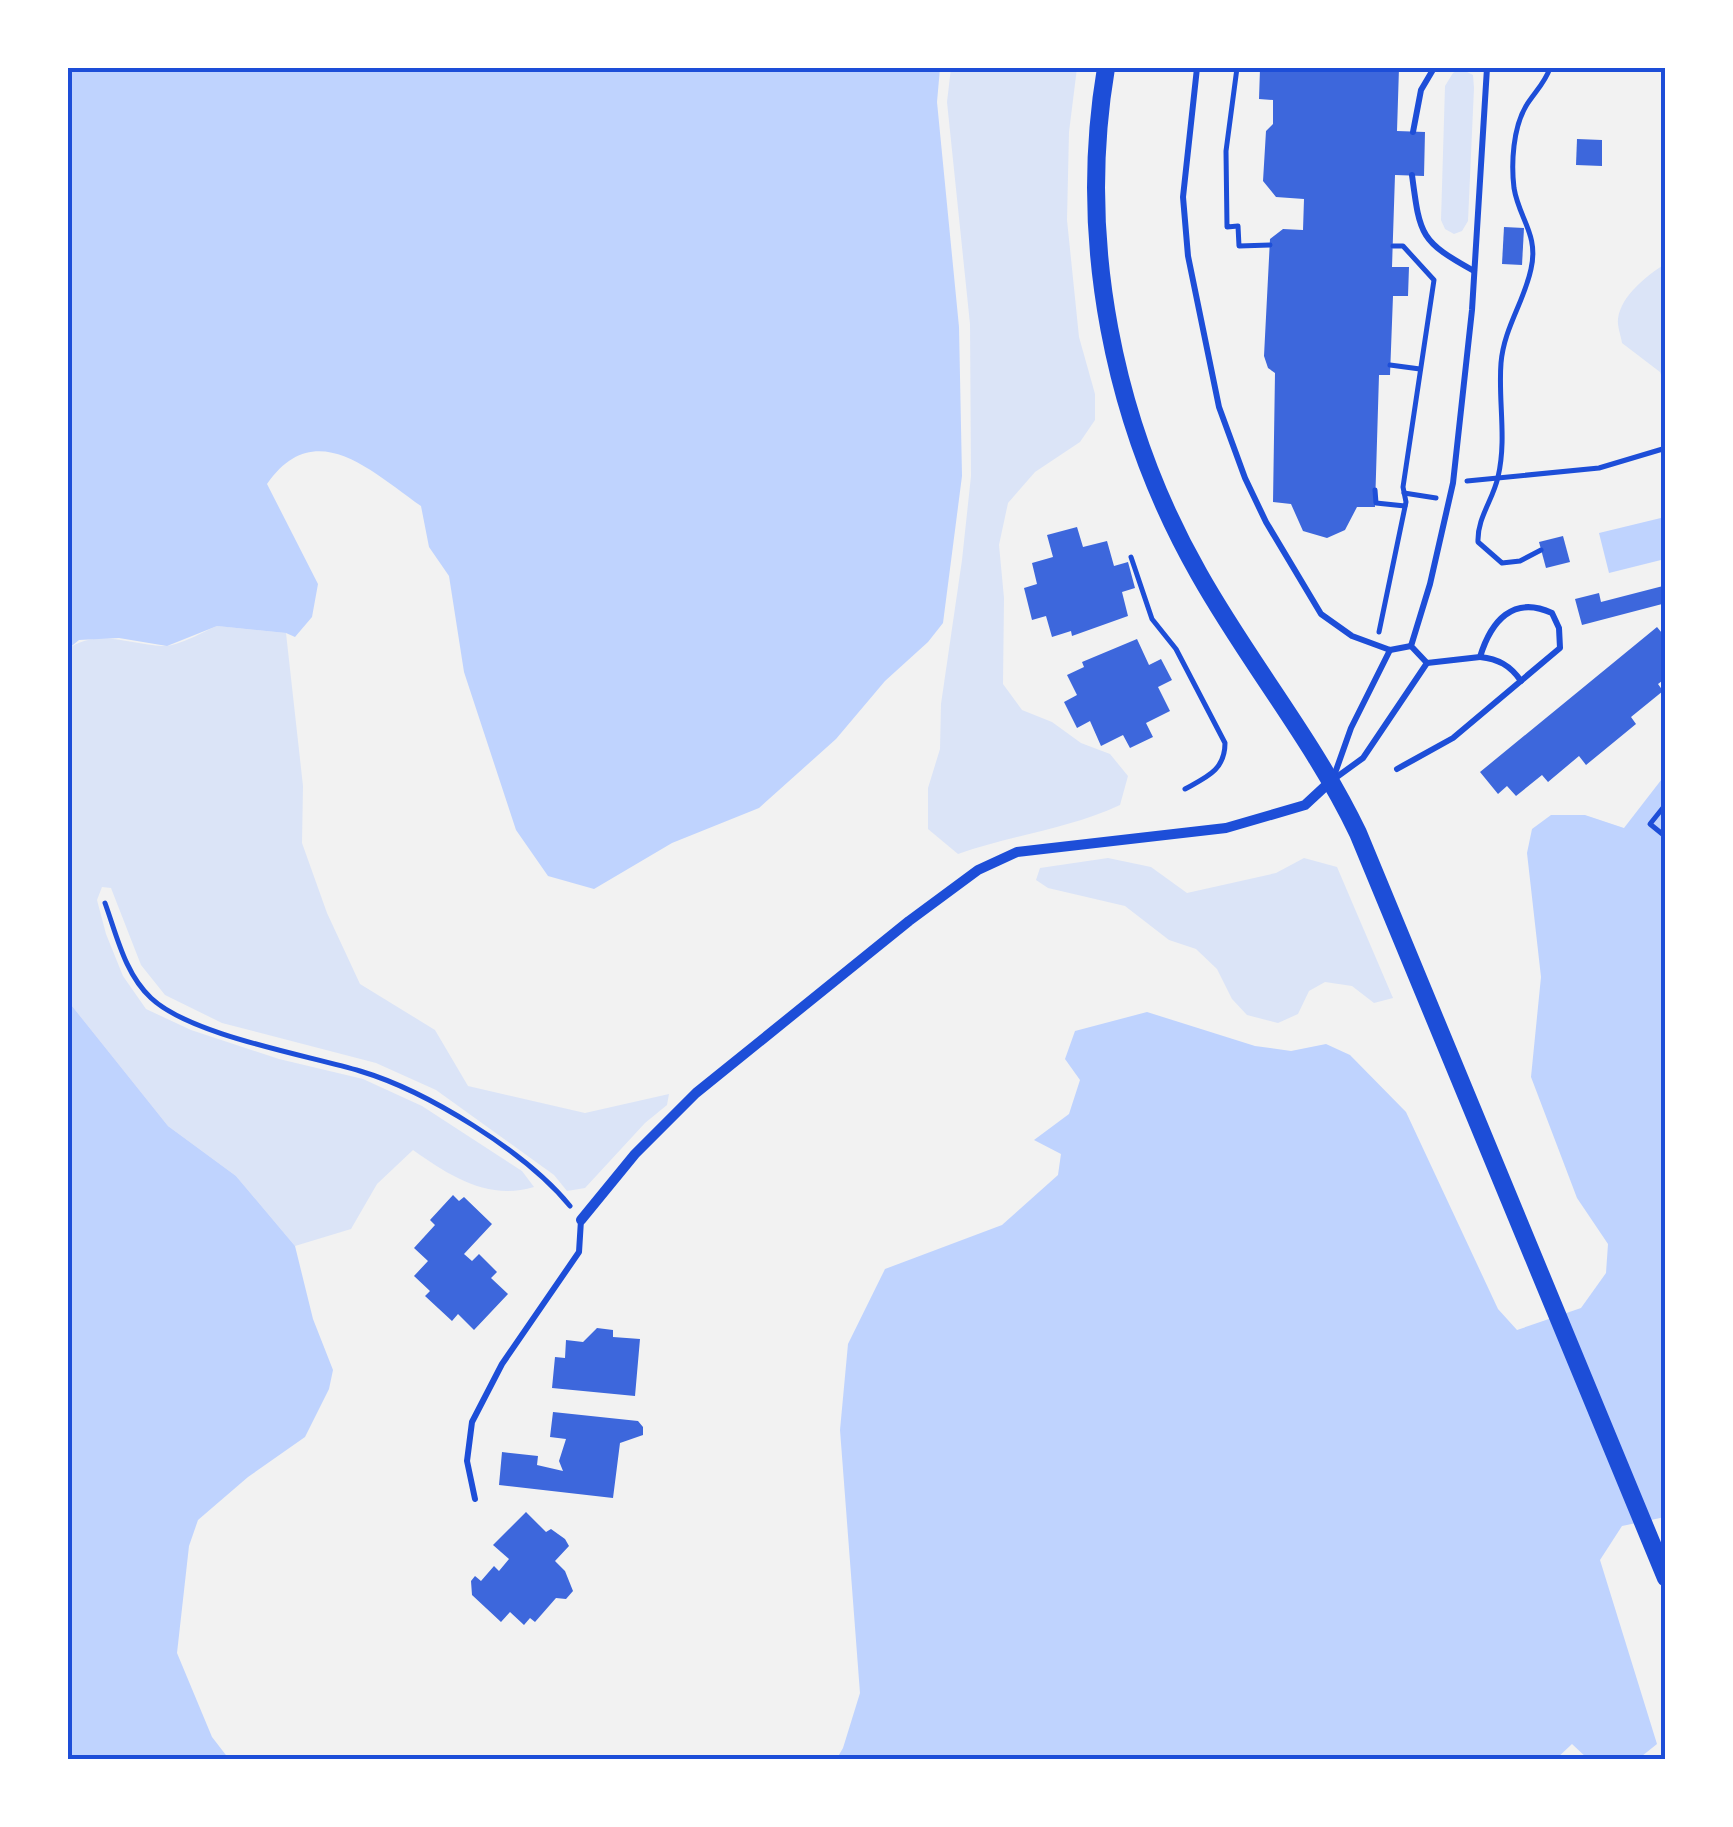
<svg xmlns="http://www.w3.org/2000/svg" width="1733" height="1827" viewBox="0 0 1733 1827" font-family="'Fira Sans Condensed',sans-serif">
  <rect width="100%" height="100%" fill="#f2f2f2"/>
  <g fill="#dbe4f7">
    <path d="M951 68H1077L1069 132 1067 220 1079 337 1095 394V420L1080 442 1035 472 1008 503 999 545 1004 598 1003 684 1022 710 1052 722 1081 743 1110 754 1128 776 1120 805C1069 829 1011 835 958 854L928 829V788L940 749 941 704 962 560 971 476 970 324 947 102Z"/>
    <polygon points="1461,69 1473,75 1474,88 1468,221 1462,231 1454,234 1445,229 1441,220 1445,86 1453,73"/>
    <path d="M1665 264V385L1660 372 1622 343C1621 336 1617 326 1618 319 1621 295 1648 275 1665 264Z"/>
    <path d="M217 626 286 633 303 786 302 843 327 913 360 984 435 1030 468 1086 585 1113 669 1094 667 1105 645 1123 585 1188 567 1191 554 1175 436 1090 376 1063 222 1023 165 995 141 965 111 888 102 887 97 900 106 934 123 976 146 1009 191 1030 279 1059 363 1079 422 1106 522 1171 534 1187C488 1201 450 1176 413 1150L377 1184 351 1229 295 1246 236 1176 168 1126 68 1001V649C97 628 131 645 163 646 180 646 202 632 217 626Z"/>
    <polygon points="1108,858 1151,867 1187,893 1276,873 1304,858 1337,867 1393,998 1374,1003 1352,986 1325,982 1309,991 1298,1014 1278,1023 1247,1015 1232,999 1217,969 1196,949 1169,940 1125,906 1048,888 1036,880 1040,868"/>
  </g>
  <g fill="#bfd3fe">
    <path d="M68 68H940L937 102 959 327 962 476 943 623 928 642 885 681 836 739 759 808 672 843 594 889 548 876 516 830 464 672 449 576 429 547 421 506C371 471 315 415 267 484L318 584 312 617 295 637 286 633 217 626 167 646 119 638 79 640 68 649Z"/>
    <polygon points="1665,517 1665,559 1609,573 1599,533"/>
    <polygon points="1665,775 1665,1517 1622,1526 1600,1560 1657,1744 1637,1760 1588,1759 1572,1744 1555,1760 836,1760 843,1748 860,1693 840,1430 848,1344 885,1269 1002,1225 1058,1175 1061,1154 1034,1140 1069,1114 1080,1080 1065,1059 1075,1031 1147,1012 1255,1046 1291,1051 1326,1044 1350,1055 1406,1112 1498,1309 1517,1330 1581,1308 1606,1273 1608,1244 1577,1198 1531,1077 1541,977 1527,853 1532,829 1551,815 1585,815 1624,828"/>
    <polygon points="68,1001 168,1126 236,1176 295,1246 313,1319 333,1370 329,1389 305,1437 248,1477 198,1520 189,1546 177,1653 212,1737 229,1759 68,1759"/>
  </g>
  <g fill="#3d67dc">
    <polygon points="1274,68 1399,68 1397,131 1425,132 1424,176 1395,175 1392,267 1409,267 1408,296 1393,296 1390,375 1379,375 1375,507 1357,507 1345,530 1327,538 1303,531 1291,504 1273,502 1275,373 1268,368 1264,356 1270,239 1283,229 1303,230 1304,199 1276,197 1263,181 1266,131 1273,124 1273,100 1259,99 1260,69"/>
    <polygon points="1577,139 1602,140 1602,166 1576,165"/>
    <polygon points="1504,227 1524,228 1522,265 1502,264"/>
    <polygon points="1077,527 1083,547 1107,541 1114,566 1128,562 1135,588 1122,592 1128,616 1072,636 1071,631 1052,637 1046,616 1032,620 1024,588 1037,584 1032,563 1053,557 1047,535"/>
    <polygon points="1563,536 1570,562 1546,568 1539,542"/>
    <polygon points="1663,586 1666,603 1582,625 1575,599 1599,593 1601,602"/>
    <polygon points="1657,627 1666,638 1666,678 1658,684 1663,691 1631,717 1636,724 1586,765 1579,756 1548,782 1542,775 1516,796 1507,786 1498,794 1480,772"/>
    <polygon points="1137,639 1149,665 1161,659 1172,680 1158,687 1170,711 1146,723 1153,737 1130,748 1123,735 1101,746 1090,721 1077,728 1064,702 1077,695 1067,675 1084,667 1082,662"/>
    <polygon points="453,1195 459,1201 464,1197 492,1224 464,1254 472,1261 479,1254 497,1272 491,1278 508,1294 474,1330 458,1314 452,1321 425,1296 430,1291 414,1276 428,1261 414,1248 435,1225 430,1220"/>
    <polygon points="597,1328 613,1330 613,1337 640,1339 635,1396 552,1388 555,1357 565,1358 566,1340 583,1342"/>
    <polygon points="553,1412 638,1421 643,1427 643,1435 620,1443 613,1498 499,1485 502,1452 538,1456 537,1465 563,1471 559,1461 566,1439 550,1437"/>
    <polygon points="526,1512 546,1532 551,1529 565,1539 569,1546 555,1561 565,1571 573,1591 566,1599 556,1598 535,1622 530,1618 524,1625 510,1612 501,1622 472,1595 471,1581 475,1576 481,1581 494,1566 499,1571 509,1559 493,1545"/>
  </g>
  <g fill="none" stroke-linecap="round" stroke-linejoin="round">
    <g stroke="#1d4ed8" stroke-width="5">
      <polyline points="1237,68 1226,151 1227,227 1238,226 1239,246 1270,245"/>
      <polyline points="1390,365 1420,369"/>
      <polyline points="1467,481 1599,468 1666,448"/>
      <polyline points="1375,490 1376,503 1405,506"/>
      <polyline points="1404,493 1436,498"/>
      <path d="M1541 550 1520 561 1502 563 1478 542C1477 518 1493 500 1498 477 1507 439 1498 400 1501 363 1504 328 1524 302 1531 269 1539 234 1519 219 1514 188 1511 163 1513 128 1526 106 1534 93 1545 83 1550 68"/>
      <path d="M1131 557 1152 619 1176 649 1225 743C1225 770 1207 777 1185 789"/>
      <polyline points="1379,632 1406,502 1403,487 1434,280 1403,246 1393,246"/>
      <polyline points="1666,804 1650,824 1666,837"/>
      <path d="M105 903C117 936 125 974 151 998 190 1035 306 1055 360 1071 427 1091 526 1152 570 1206"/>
    </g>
    <g stroke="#1d4ed8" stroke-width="6">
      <polyline points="1197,68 1183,197 1188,256 1219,407 1245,478 1266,522 1321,614 1352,636 1390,650 1411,646"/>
      <polyline points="1413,132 1421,90 1434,68"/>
      <path d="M1412 175C1420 236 1420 241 1474 271"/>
      <path d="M1480 657C1498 659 1510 665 1521 681"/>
      <polyline points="1427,663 1411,646 1430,584 1453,483 1472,310 1487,68"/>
      <path d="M1397 769 1453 738 1560 648 1559 628 1552 613C1513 595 1491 621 1480 657L1427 663"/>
      <polyline points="1334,776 1351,728 1390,650"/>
      <polyline points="1334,779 1363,758 1427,663"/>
      <polyline points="475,1499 467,1461 472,1422 502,1364 579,1252 581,1220"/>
    </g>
    <polyline stroke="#1d4ed8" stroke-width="10" points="581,1220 635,1154 696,1093 909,921 978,870 1017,852 1226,828 1305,805 1332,780"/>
    <path stroke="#1d4ed8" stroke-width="18" d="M1106 68C1077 240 1113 423 1199 574 1249 663 1314 741 1358 833L1666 1578"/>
  </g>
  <rect width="1733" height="1827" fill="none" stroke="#ffffff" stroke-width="140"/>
  <rect x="70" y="70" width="1593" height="1687" fill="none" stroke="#1d4ed8" stroke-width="4"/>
</svg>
